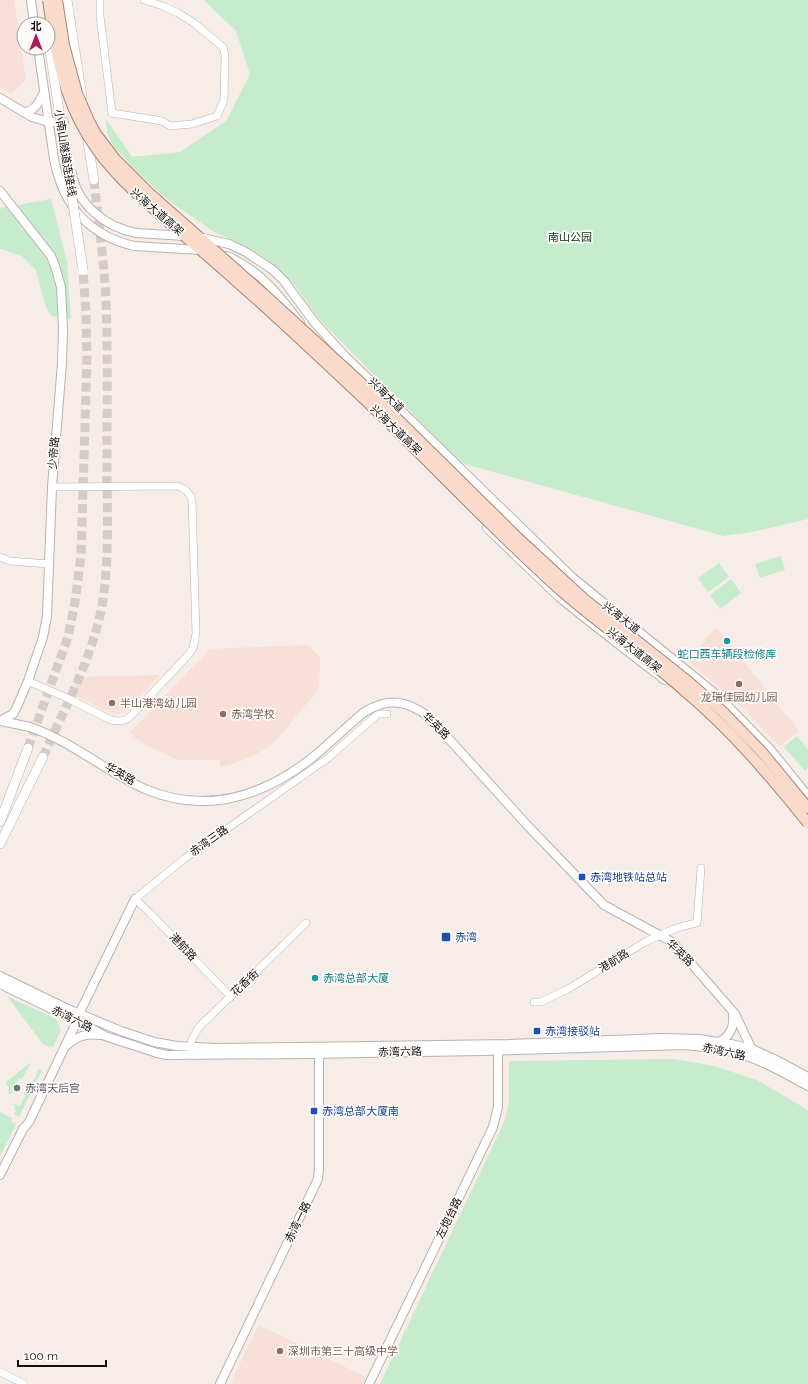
<svg xmlns="http://www.w3.org/2000/svg" width="808" height="1384" viewBox="0 0 808 1384" font-family="Raleway,'Noto Sans SC',sans-serif">
  <rect width="100%" height="100%" fill="#f6ede8"/>
  <g fill="#f8dfd7">
    <polygon points="0,0 14,0 26,80 11,93 0,87"/>
    <polygon points="716,627 799,731 779,746 743,708 688,661"/>
    <polygon points="307,645 320,657 319,686 313,696 274,743 257,754 232,764 220,767 220,760 178,760 144,744 135,738 130,732 210,649"/>
    <polygon points="159,675 127,711 119,714 115,714 72,695 76,682 81,677"/>
    <polygon points="259,1325 366,1377 362,1384 230,1384"/>
  </g>
  <g fill="#c6ebcd">
    <polygon points="204,0 808,0 808,519 752,532 724,536 461,463 319,319 295,285 271,262 246,246 214,232 168,200 137,172 114,147 107,133 106,119 132,157 180,152 226,121 250,74 236,31"/>
    <polygon points="51,199 67,262 71,319 51,316 45,304 36,270 22,256 0,249 0,208"/>
    <polygon points="781,556 785,570 760,578 755,564"/>
    <polygon points="719,563 729,577 708,592 698,578"/>
    <polygon points="731,579 741,593 720,609 710,595"/>
    <polygon points="797,736 808,750 808,768 805,771 784,747"/>
    <polygon points="7,996 56,1019 61,1030 53,1047 46,1046 42,1043"/>
    <polygon points="674,1059 714,1066 757,1080 808,1110 808,1384 380,1384 505,1120 509,1102 509,1061"/>
    <polygon points="31,1062 22,1079 19,1078 10,1095 8,1093 9,1088 6,1082"/>
    <polygon points="39,1069 42,1070 19,1117 14,1114 16,1110 14,1109 15,1107 14,1105 12,1105 12,1103 20,1106"/>
    <polygon points="0,1112 12,1118 11,1122 16,1124 0,1157"/>
  </g>
  <g fill="none" stroke-linecap="round" stroke-linejoin="round">
    <g stroke="#d4ccc7" stroke-width="9" stroke-dasharray="9 4.5" stroke-linecap="butt">
      <polyline points="28,748 68,637 75,602 81,556 87,358 86,312 83,270"/>
      <path d="M43 757C64 709 90 663 101 611 110 564 107 514 107 466 107 411 108 355 106 300 104 260 98 220 94 180"/>
    </g>
    <g stroke="#bbb2ae" stroke-width="8">
      <g id="minor">
        <polyline points="100,0 100,16 112,113 162,121 170,126 192,124 217,116 224,100 225,55 223,47 194,23 178,13 163,6 144,0"/>
        <polyline points="0,557 10,561 49,564"/>
        <path d="M28 681 67 698 111 720C121 722 126 721 133 714L189 654 193 648 196 634 192 500C190 493 186 489 178 486L52 487"/>
        <polyline points="231,997 149,912 135,899 184,859 328,758 378,714 387,714"/>
        <path d="M534 1002H541L568 989 645 942C662 934 679 926 697 923L701 868"/>
        <polyline points="190,1047 192,1039 199,1027 306,923"/>
        <polyline points="0,1372 24,1384"/>
      </g>
    </g>
    <g stroke="#bbb2ae" stroke-width="10">
      <g id="tertiary">
        <polyline points="31,0 34,24"/>
        <path d="M38 48 54 159C63 206 88 235 134 246"/>
        <polyline points="0,98 32,117 48,122 64,122"/>
        <path d="M23 112C35 112 39 102 44 92"/>
        <path d="M72 173C77 205 106 227 136 233"/>
        <polyline points="0,191 51,256 55,266 61,287 63,328 62,363 52,487 47,616 43,637 28,681 16,709 13,714 0,721"/>
        <polyline points="229,244 246,252 273,270 284,281 315,323 342,353 573,578 718,696 769,748 808,796"/>
        <path d="M227 256C261 271 278 294 300 323"/>
        <polyline points="487,528 559,597 595,626 665,680"/>
        <polyline points="1,721 30,727"/>
        <polyline points="527,825 604,905 672,942 676,946 735,1014 753,1052"/>
        <polyline points="0,976 68,1009 121,1031 154,1042 177,1046 215,1048 299,1047 509,1044 662,1038 699,1039 731,1044 752,1049 778,1061 808,1077"/>
        <path d="M0 984 85 1025 105 1036 157 1053 167 1055 308 1054 481 1051 685 1045C707 1047 729 1050 749 1057 770 1064 789 1076 808 1086"/>
        <path d="M719 1042C732 1035 734 1026 733 1013"/>
        <path d="M66 1046C77 1036 86 1033 101 1035"/>
        <polyline points="0,1175 23,1129 29,1122 77,1021 79,1014 135,899"/>
        <polyline points="220,1384 318,1179 319,1168 319,1050"/>
        <polyline points="369,1384 493,1127 498,1107 498,1047"/>
      </g>
    </g>
    <g stroke="#bbb2ae" stroke-width="10">
      <g id="secondary">
        <polyline points="67,0 82,97"/>
        <polyline points="87,136 94,180"/>
        <polyline points="0,822 28,748"/>
        <polyline points="0,844 43,757"/>
      </g>
    </g>
    <use href="#minor" stroke="#fff" stroke-width="7"/>
    <use href="#tertiary" stroke="#fff" stroke-width="8"/>
    <use href="#secondary" stroke="#fff" stroke-width="9"/>
    <g stroke="#bbb2ae" stroke-width="10" stroke-linecap="butt">
      <g id="tertiary-bridge">
        <polyline points="136,233 185,236"/>
        <polyline points="199,237 229,244"/>
        <polyline points="134,246 201,250"/>
        <path d="M30 727C73 742 105 771 145 789 204 814 259 798 308 761 326 747 345 728 363 713 387 697 407 700 429 717L527 825"/>
      </g>
    </g>
    <g stroke="#bbb2ae" stroke-width="10" stroke-linecap="butt">
      <polyline id="secondary-bridge" points="48,37 83,270"/>
    </g>
    <g stroke="#a68372" stroke-width="12" stroke-linecap="butt">
      <g id="primary-bridge">
        <path d="M48 0C55 47 62 95 88 136 110 173 143 199 174 227 208 256 241 285 273 314 311 349 349 384 386 420 443 476 499 535 558 588 600 625 646 656 687 693 733 732 770 776 808 823"/>
        <polyline points="57,0 64,45 77,93 89,121 96,134 115,159 149,193 257,288 360,382 520,540 584,599 690,683 722,711 761,751 808,808"/>
      </g>
    </g>
    <use href="#tertiary-bridge" stroke="#fff" stroke-width="8"/>
    <use href="#secondary-bridge" stroke="#fff" stroke-width="9"/>
    <use href="#primary-bridge" stroke="#f9dacb" stroke-width="10"/>
  </g>
  <g fill="#0f9aa8" stroke="#fffbf9" stroke-width="1.5">
    <circle cx="727" cy="641" r="4"/>
    <circle cx="315" cy="978" r="4"/>
  </g>
  <g fill="#8d6e63" stroke="#fffbf9" stroke-width="1.5">
    <circle cx="739" cy="684" r="4"/>
    <circle cx="112" cy="703" r="4"/>
    <circle cx="223" cy="714" r="4"/>
    <circle cx="280" cy="1351" r="4"/>
  </g>
  <g fill="#1a4fb4" stroke="#fffbf9" stroke-width="1.5">
    <rect x="578" y="873" width="8" height="8" rx="2"/>
    <rect x="441" y="932" width="10" height="10" rx="2"/>
    <rect x="533" y="1027" width="8" height="8" rx="2"/>
    <rect x="310" y="1107" width="8" height="8" rx="2"/>
  </g>
  <circle fill="#6b7280" stroke="#fffbf9" stroke-width="1.5" cx="17" cy="1088" r="4"/>
  <g text-anchor="middle" dominant-baseline="central" stroke-width="3.5" stroke-linejoin="round" paint-order="stroke">
    <g font-size="11" fill="#13100f" stroke="#fffbf9">
      <text transform="translate(65 153) rotate(81)">小南山隧道连接线</text>
      <text transform="translate(157 212) rotate(41)">兴海大道高架</text>
      <text transform="translate(386 395) rotate(44)">兴海大道</text>
      <text transform="translate(396 430) rotate(44)">兴海大道高架</text>
      <text transform="translate(54 453) rotate(-85)">少帝路</text>
      <text transform="translate(621 618) rotate(38)">兴海大道</text>
      <text transform="translate(634 650) rotate(38)">兴海大道高架</text>
      <text transform="translate(436 726) rotate(45)">华英路</text>
      <text transform="translate(120 774) rotate(30)">华英路</text>
      <text transform="translate(209 841) rotate(-35)">赤湾三路</text>
      <text transform="translate(183 947) rotate(46)">港航路</text>
      <text transform="translate(680 953) rotate(44)">华英路</text>
      <text transform="translate(614 961) rotate(-32)">港航路</text>
      <text transform="translate(245 983) rotate(-43)">花香街</text>
      <text transform="translate(72 1019) rotate(26)">赤湾六路</text>
      <text transform="translate(400 1052) rotate(-1)">赤湾六路</text>
      <text transform="translate(724 1052) rotate(12)">赤湾六路</text>
      <text transform="translate(449 1218) rotate(-64)">左炮台路</text>
      <text transform="translate(298 1222) rotate(-64)">赤湾一路</text>
    </g>
    <g font-size="11" fill="#083618" stroke="#fffbf9">
      <text x="570" y="237">南山公园</text>
    </g>
    <g font-size="11" fill="#0d838f" stroke="#fffbf9">
      <text x="727" y="654">蛇口西车辆段检修库</text>
      <text x="323" y="978" text-anchor="start">赤湾总部大厦</text>
    </g>
    <g font-size="11" fill="#785e54" stroke="#fffbf9" text-anchor="start">
      <text x="739" y="697" text-anchor="middle">龙瑞佳园幼儿园</text>
      <text x="120" y="703">半山港湾幼儿园</text>
      <text x="231" y="714">赤湾学校</text>
      <text x="288" y="1351">深圳市第三十高级中学</text>
    </g>
    <g font-size="11" fill="#164399" stroke="#fffbf9" text-anchor="start">
      <text x="590" y="877">赤湾地铁站总站</text>
      <text x="455" y="937">赤湾</text>
      <text x="545" y="1031">赤湾接驳站</text>
      <text x="322" y="1111">赤湾总部大厦南</text>
    </g>
    <g font-size="11" fill="#5b616d" stroke="#fffbf9" text-anchor="start">
      <text x="25" y="1088">赤湾天后宫</text>
    </g>
  </g>
  <g transform="translate(36 36)"><circle r="19" fill="#fffbf9" stroke="#a19d9b"/>
  <path d="M0-3L7 15L0 10L-7 15Z" fill="#ab1d59"/>
  <text y="-6" font-size="11" font-weight="bold" text-anchor="middle" fill="#13100f">北</text>
  </g>
  <path d="M18 1360v6h88v-6" fill="none" stroke="#13100f" stroke-width="2"/>
  <text x="24" y="1360" font-size="12" fill="#13100f" stroke="#fffbf9" stroke-width="3" paint-order="stroke">100 m</text>
</svg>
